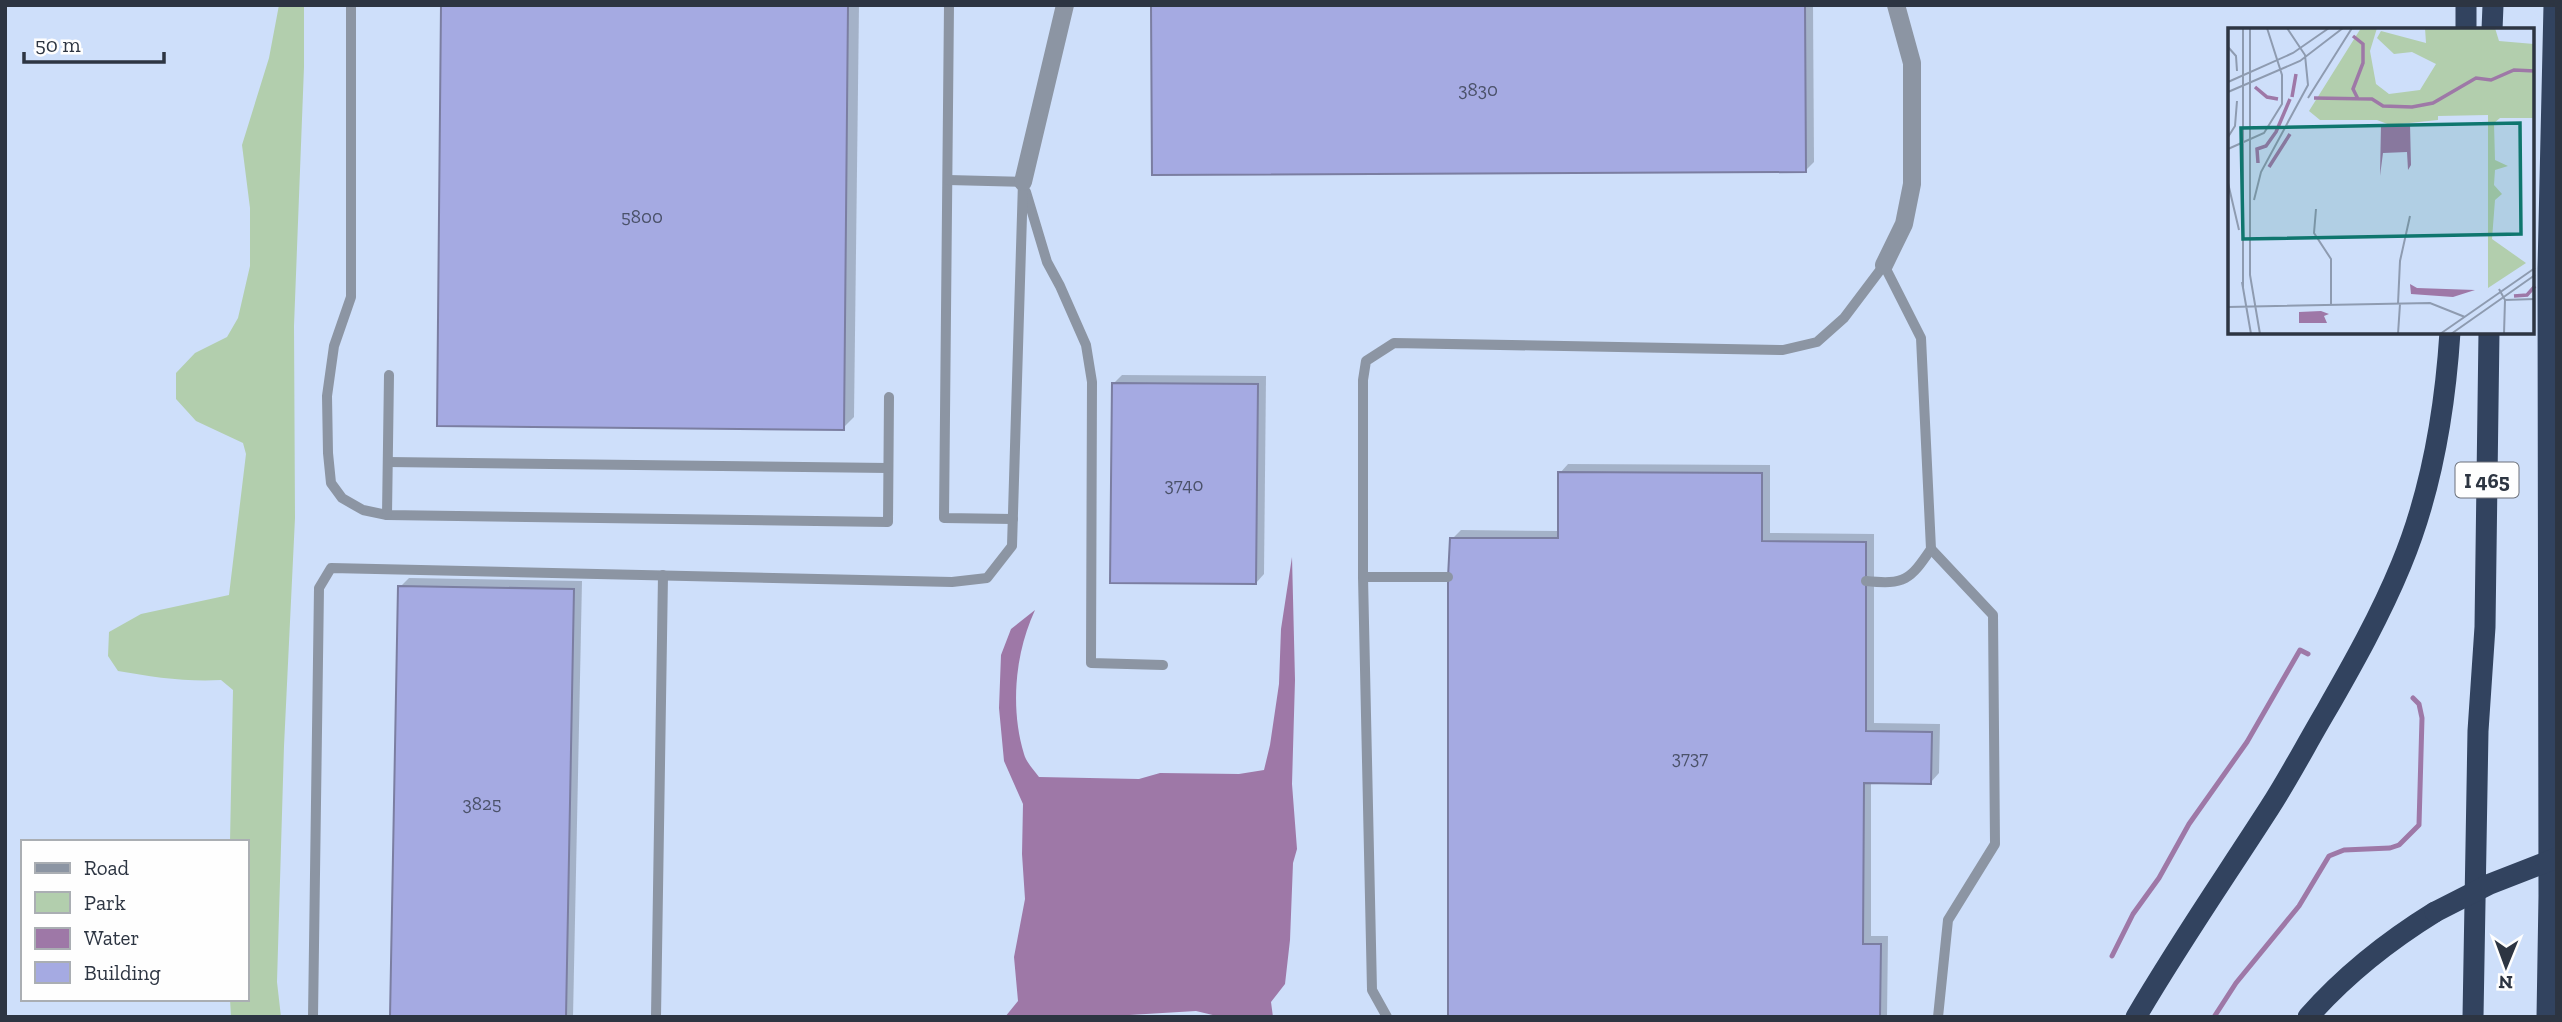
<svg xmlns="http://www.w3.org/2000/svg" width="2562" height="1022" viewBox="0 0 2562 1022" font-family="'Zilla Slab',serif">
  <rect width="100%" height="100%" fill="#cedffa"/>
  <path fill="#b2cead" d="M279 5H304V67L294 326 295 518 284 746 277 982 281 1017H231L230 999H247V842H230L233 690 221 680C186 682 152 677 118 671L108 656 109 632 141 614 229 595 246 454 243 443 196 421 176 399V373L195 353 227 337 238 318 250 266V208L242 145 269 58Z"/>
  <path fill="#9e78a7" d="M1292 557 1295 680 1292 784 1297 849 1293 863 1290 940 1285 984 1271 1002 1273 1017H1221L1196 1011 1096 1017H1005L1018 1001 1014 957 1025 899 1022 854 1023 804 1004 761 999 708 1001 655 1011 629 1035 610C1015 653 1010 708 1024 754 1026 762 1034 770 1039 777L1139 779 1160 773 1239 774 1264 770 1270 745 1279 684 1281 629Z"/>
  <g fill="#0003">
    <polygon points="443,5 859,5 854,417 843,428"/>
    <polygon points="1153,5 1813,5 1814,162 1805,171"/>
    <polygon points="1122,375 1266,376 1264,574 1256,583 1114,383"/>
    <polygon points="1568,464 1770,465 1770,533 1874,534 1874,723 1940,724 1939,773 1931,782 1871,782 1871,936 1888,936 1887,1017 1450,1017 1452,539 1461,530 1560,531 1560,473"/>
    <polygon points="409,578 582,581 573,1017 391,1017 400,587"/>
  </g>
  <g fill="none" stroke-linecap="round" stroke-linejoin="round">
    <g stroke="#9e78a7" stroke-width="5">
      <polyline points="2112,956 2133,914 2159,878 2189,824 2247,742 2300,650 2308,654"/>
      <polyline points="2214,1017 2236,983 2299,906 2329,856 2344,850 2390,848 2399,845 2419,825 2422,718 2419,704 2413,698"/>
    </g>
  </g>
  <g fill="#a5aae2" stroke="#7b7ea1" stroke-width="2">
    <polygon points="441,5 848,5 844,430 437,426"/>
    <polygon points="1151,5 1805,5 1806,172 1152,175"/>
    <polygon points="1112,383 1258,384 1256,584 1110,583"/>
    <polygon points="1558,472 1762,473 1762,541 1866,542 1866,731 1932,732 1931,784 1864,783 1863,944 1881,944 1880,1017 1448,1017 1448,577 1450,538 1558,538"/>
    <polygon points="398,586 574,589 566,1017 390,1017"/>
  </g>
  <g fill="none" stroke-linecap="round" stroke-linejoin="round">
    <g stroke="#8c95a3" stroke-width="10">
      <polyline points="351,5 351,297 334,346 327,396 328,453 331,483 342,498 363,510 387,515 888,522 889,397"/>
      <polyline points="949,5 944,518 1013,519"/>
      <polyline points="948,180 1023,182"/>
      <polyline points="1026,192 1047,262 1060,286 1086,345 1092,382 1091,663 1163,665"/>
      <polyline points="388,462 888,468"/>
      <polyline points="387,515 389,375"/>
      <polyline points="1931,549 1993,615 1995,844 1948,920 1938,1017"/>
      <polyline points="1363,577 1448,577"/>
      <polyline points="313,1017 319,588 331,568 952,582 987,578 1012,546 1023,182"/>
      <polyline points="656,1017 663,575"/>
      <path d="M1387 1017 1372 990 1363 577V380L1366 361 1394 343 1783 350 1817 342 1844 318 1884 265 1921 338 1931 549C1910 580 1905 585 1866 581"/>
    </g>
    <g stroke="#8c95a3" stroke-width="18">
      <polyline points="1023,182 1065,5"/>
      <polyline points="1884,265 1904,224 1912,184 1912,63 1896,5"/>
    </g>
    <g stroke="#32435f" stroke-width="21">
      <polyline points="2466,30 2466,5"/>
      <polyline points="2492,30 2493,5"/>
      <path d="M2136 1017C2178 945 2225 877 2270 807 2290 776 2307 743 2326 711 2353 664 2380 616 2401 565 2431 493 2445 410 2450 332"/>
      <path d="M2308 1017C2345 975 2388 941 2435 912"/>
      <polyline points="2473,1017 2478,731 2485,627 2489,332"/>
      <polyline points="2547,1017 2549,896 2548,269 2554,5"/>
    </g>
    <polyline stroke="#32435f" stroke-width="21" points="2435,912 2490,884 2557,858"/>
  </g>
  <g text-anchor="middle" dominant-baseline="central" stroke-width="6" stroke-linejoin="round" paint-order="stroke">
    <g font-size="19" fill="#4b526a">
      <text x="1478" y="89">3830</text>
      <text x="642" y="216">5800</text>
      <text x="1184" y="484">3740</text>
      <text x="1690" y="757">3737</text>
      <text x="482" y="803">3825</text>
    </g>
    <rect fill="#fefefe" stroke="#6c717a" stroke-width="2" x="2455.5" y="462.5" width="63" height="35" rx="5"/>
    <g font-size="21" font-weight="bold" fill="#2d3542">
      <text x="2487" y="480">I 465</text>
    </g>
  </g>
  <g transform="translate(2228 28)">
    <rect width="306" height="306" fill="#cedffa"/>
    <path d="M133 0H149L142 23 148 56 161 66 192 62 208 36 184 24 166 26 149 10 153 3 198 15 197 0H267L271 13 306 16V90H272L266 95 267 132 280 138 267 142 266 157 274 166 267 172 264 211 298 235 260 260V87L210 88V92L162 97 149 92H92L81 83Z" fill="#b2cead"/>
    <path d="M153 96H182L183 137 180 142 179 124 155 125 152 148ZM182 256 189 260 247 262 225 269 183 266ZM93 283 101 286 96 288 99 295H71V284Z" fill="#9e78a7"/>
    <path fill="none" stroke="#9e78a7" stroke-width="3.5" d="M125 8 135 16V35L125 61 130 71M27 59 39 69 50 71M64 69 68 46M86 70 144 71 155 78 184 79 205 75 248 50 263 52 286 42 307 43M30 135 29 121 38 118 48 104 62 71M41 139 62 106M286 268 299 267 307 258"/>
    <path fill="none" stroke="#8e9bb0" stroke-width="2" d="M15 0V259M22 0V247L32 306M0 19 8 28 9 43M0 54 65 25 101 0M0 64 72 33 115 0M80 70 124 0M0 109 7 98 9 73M0 121 36 105 54 76V47L39 0M0 155 11 202M26 172 33 144 80 57 77 27 59 0M88 181 86 205 103 231V277M14 254 23 306M271 261 277 272 307 271M170 276 172 233 182 188M0 279 202 275 237 289M170 306 172 276M212 306 307 240M223 306 307 247M276 306 277 272"/>
    <path fill="#0f766e" fill-opacity="0.15" stroke="#0f766e" stroke-width="3.5" d="M292 95 293 206 15 211 13 100Z"/>
    <rect width="306" height="306" fill="none" stroke="#2d3542" stroke-width="3.5"/>
  </g>
  <rect width="2562" height="1022" fill="none" stroke="#2d3542" stroke-width="14"/>
  <rect x="21" y="840" width="228" height="161" fill="#fefefe" stroke="#aaaeb3" stroke-width="2"/>
  <rect x="35" y="863" width="35" height="10" fill="#8c95a3" stroke="#aaaeb3" stroke-width="2"/>
  <text x="84" y="875" font-size="21" fill="#2d3542">Road</text>
  <rect x="35" y="892" width="35" height="21" fill="#b2cead" stroke="#aaaeb3" stroke-width="2"/>
  <text x="84" y="910" font-size="21" fill="#2d3542">Park</text>
  <rect x="35" y="928" width="35" height="21" fill="#9e78a7" stroke="#aaaeb3" stroke-width="2"/>
  <text x="84" y="945" font-size="21" fill="#2d3542">Water</text>
  <rect x="35" y="962" width="35" height="21" fill="#a5aae2" stroke="#aaaeb3" stroke-width="2"/>
  <text x="84" y="980" font-size="21" fill="#2d3542">Building</text>
  <g transform="translate(2506 966) rotate(181)" stroke="#fefefe" stroke-width="5" paint-order="stroke">
  <path d="M0-5L12 26L0 18L-12 26Z" fill="#2d3542"/>
  <text y="-10" font-size="19" font-weight="bold" text-anchor="middle" fill="#2d3542">N</text>
  </g>
  <path d="M24 52v10h140v-10" fill="none" stroke="#2d3542" stroke-width="3.5"/>
  <text x="35" y="52" font-size="21" fill="#2d3542" stroke="#fefefe" stroke-width="5" paint-order="stroke">50 m</text>
</svg>
